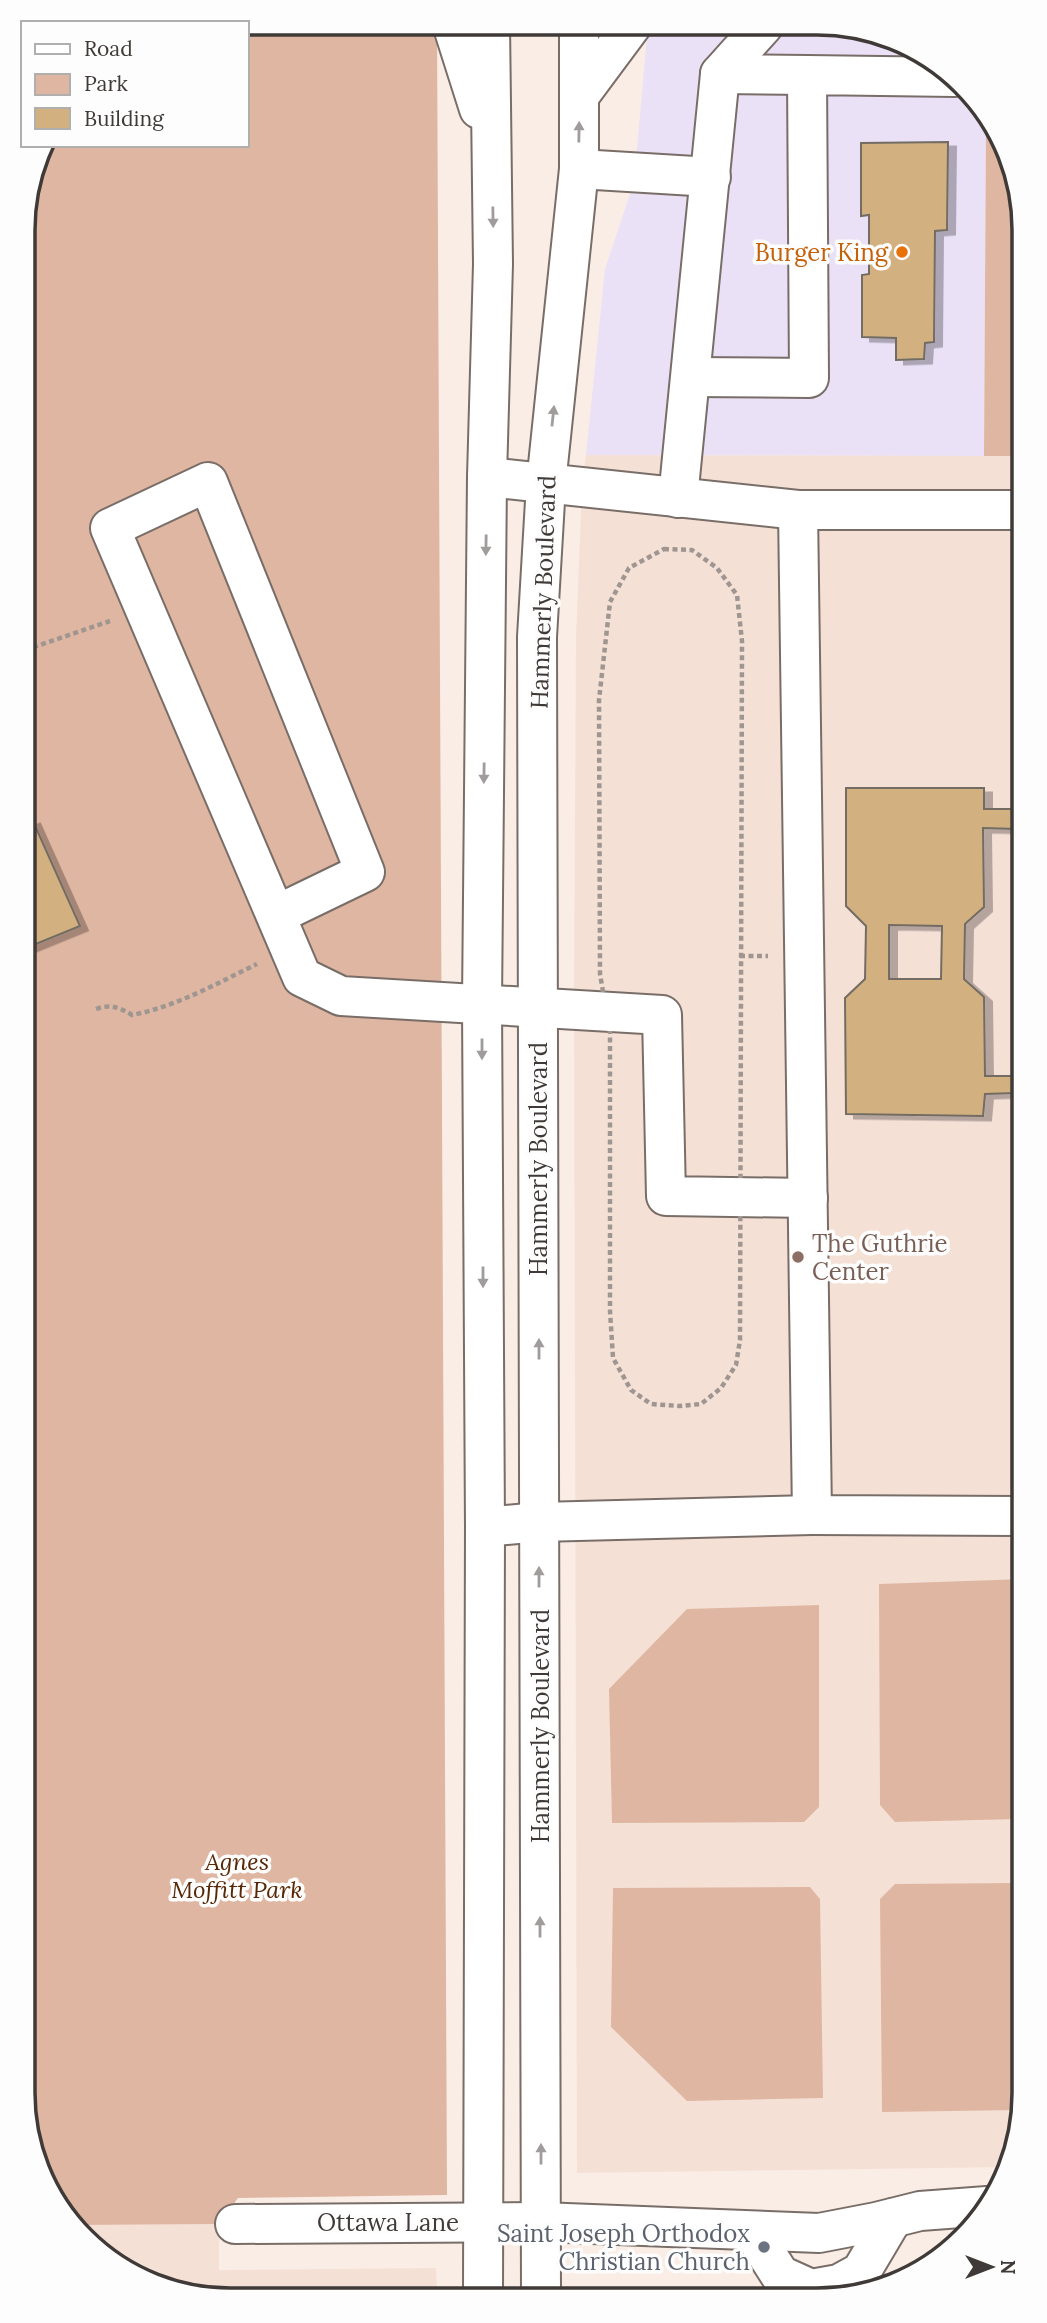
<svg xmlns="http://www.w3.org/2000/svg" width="1047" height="2323" viewBox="0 0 1047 2323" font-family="Lora,serif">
  <defs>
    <filter id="shadow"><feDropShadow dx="8" dy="4.5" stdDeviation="0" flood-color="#0004"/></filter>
  </defs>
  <rect width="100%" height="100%" fill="#faede6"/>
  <polygon fill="#eae1f7" points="658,25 857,27 954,75 986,126 984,456 586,455 605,269 634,182 647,37"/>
  <g fill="#f5e0d6">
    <polygon points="586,455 1018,456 1024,2107 1009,2167 577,2173 574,993 576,638 582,487"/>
    <polygon points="219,2224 219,2270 436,2268 437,2295 190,2296 93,2248 79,2225"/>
  </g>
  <g fill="#dfb6a1">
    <polygon points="247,23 437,24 447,2195 238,2198 219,2224 79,2225 30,2147 23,216 42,145 247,145"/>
    <polygon points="986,126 1017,176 1018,456 984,456"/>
    <polygon points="1022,1579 1023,1819 895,1822 880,1805 879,1584"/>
    <polygon points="819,1605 819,1807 804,1822 612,1823 609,1689 687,1609"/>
    <polygon points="1023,1883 1023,2110 882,2112 880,1899 895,1884"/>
    <polygon points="810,1887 820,1899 823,2098 687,2101 611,2027 613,1888"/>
  </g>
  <g fill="#d3b080" stroke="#736c63" stroke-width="2" fill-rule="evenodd" filter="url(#shadow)">
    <polygon points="948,142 947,230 935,231 934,342 925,343 924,359 896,360 896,338 862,337 862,275 869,274 869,215 861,216 861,143"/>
    <path d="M1017 711 1019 851H1016V829L983 828 984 907 965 924 964 979 984 997 985 1076H1017L1018 1053H1020L1021 1192H1016L1015 1093 985 1094 983 1116 846 1114 845 998 865 979 866 926 846 906V788H984V809H1017ZM889 925 942 926 941 979H889Z"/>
    <polygon points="32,819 80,926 26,948 25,822"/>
  </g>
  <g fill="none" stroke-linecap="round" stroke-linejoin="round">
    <g stroke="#796d68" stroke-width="42">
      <g id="minor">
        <polyline points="720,74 807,75"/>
        <polyline points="579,169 711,177"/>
        <polyline points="691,377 809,378 807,75 955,77"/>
        <polyline points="487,477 798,510"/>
        <polyline points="678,498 720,74 763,26"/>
        <polyline points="1018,510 798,510 812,1515 1022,1516"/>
        <polyline points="276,915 365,872 208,482 110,528 302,977 341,996 662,1015 666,1196 808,1198"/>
        <polyline points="485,1527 539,1522 812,1515"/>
        <polyline points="235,2224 541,2222 819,2233 876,2222 920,2211 987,2206"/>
        <polyline points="752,2231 780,2275 811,2289 839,2284 861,2272 893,2218"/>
      </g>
    </g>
    <g stroke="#796d68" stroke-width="42">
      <g id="major">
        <polyline points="452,24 479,109"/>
        <polyline points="580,95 632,25"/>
        <polyline points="483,2295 485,1527 482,1003 487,477 493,264 490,24"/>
        <polyline points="541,2295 537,637 546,484 579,169 579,25"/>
      </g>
    </g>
    <g stroke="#9f9691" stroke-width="4.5" stroke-dasharray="5 3.5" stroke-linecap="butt">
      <polygon points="664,549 692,550 717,568 737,595 742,641 740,1340 736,1365 721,1388 701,1404 679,1406 651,1404 631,1390 613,1358 610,1311 610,1033 600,974 599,700 610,602 629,568"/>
      <polyline points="25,650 110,621"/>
      <polyline points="740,956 768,956"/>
      <path d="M96 1009C110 1004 119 1007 132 1015 175 1007 218 983 257 964"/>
    </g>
    <use href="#minor" stroke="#fff" stroke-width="38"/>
    <use href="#major" stroke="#fff" stroke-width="38"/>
  </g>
  <defs><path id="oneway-solid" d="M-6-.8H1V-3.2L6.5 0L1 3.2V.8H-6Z" transform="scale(1.75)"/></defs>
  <g fill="#9f9c9b">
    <use href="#oneway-solid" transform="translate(579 132) rotate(-89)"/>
    <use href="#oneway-solid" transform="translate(493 217) rotate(89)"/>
    <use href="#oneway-solid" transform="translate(553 416) rotate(-84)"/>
    <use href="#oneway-solid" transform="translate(486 545) rotate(91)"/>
    <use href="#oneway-solid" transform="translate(484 773) rotate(91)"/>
    <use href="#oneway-solid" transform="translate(482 1049) rotate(90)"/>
    <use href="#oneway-solid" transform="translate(483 1277) rotate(90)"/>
    <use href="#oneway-solid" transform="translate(539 1349) rotate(-90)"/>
    <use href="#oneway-solid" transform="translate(539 1577) rotate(-90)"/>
    <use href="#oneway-solid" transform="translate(540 1927) rotate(-90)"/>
    <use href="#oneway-solid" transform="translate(541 2154) rotate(-90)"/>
  </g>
  <circle fill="#e8710a" stroke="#fdfdfd" stroke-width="2.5" cx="902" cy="252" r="7"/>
  <circle fill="#8d6e63" stroke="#fdfdfd" stroke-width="2.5" cx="798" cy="1257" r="7"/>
  <circle fill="#6b7280" stroke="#fdfdfd" stroke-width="2.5" cx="764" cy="2247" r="7"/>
  <g text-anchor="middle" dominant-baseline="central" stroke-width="7" stroke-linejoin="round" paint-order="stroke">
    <g font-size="24" fill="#c56008" stroke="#fdfdfd" text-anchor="end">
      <text x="888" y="252">Burger King</text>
    </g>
    <g font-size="24" fill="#3f3a37" stroke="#fdfdfd">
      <text transform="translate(543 592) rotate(-88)">Hammerly Boulevard</text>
      <text transform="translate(538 1159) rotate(-90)">Hammerly Boulevard</text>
      <text transform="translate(540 1726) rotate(-90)">Hammerly Boulevard</text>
      <text x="388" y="2222">Ottawa Lane</text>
    </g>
    <g font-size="24" fill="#785e54" stroke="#fdfdfd" text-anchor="start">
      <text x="812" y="1243">The Guthrie<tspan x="812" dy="28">Center</tspan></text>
    </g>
    <g font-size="24" font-style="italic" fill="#582706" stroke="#fdfdfd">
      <text x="237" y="1861">Agnes<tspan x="237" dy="28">Moffitt Park</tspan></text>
    </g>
    <g font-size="24" fill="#5b616d" stroke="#fdfdfd" text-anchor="end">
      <text x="750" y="2233">Saint Joseph Orthodox<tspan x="750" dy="28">Christian Church</tspan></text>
    </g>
  </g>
  <path d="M0 0H1047V2323H0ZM230 35H817A195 195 0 0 1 1012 230V2093A195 195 0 0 1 817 2288H230A195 195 0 0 1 35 2093V230A195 195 0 0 1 230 35Z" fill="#fdfdfd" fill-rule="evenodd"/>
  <path fill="none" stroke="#3f3a37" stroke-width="3.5" d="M230 35H817A195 195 0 0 1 1012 230V2093A195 195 0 0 1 817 2288H230A195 195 0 0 1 35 2093V230A195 195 0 0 1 230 35Z"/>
  <rect x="21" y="21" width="228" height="126" fill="#fdfdfd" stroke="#b1afae" stroke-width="2"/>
  <rect x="35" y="44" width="35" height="10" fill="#ffffff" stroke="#b1afae" stroke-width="2"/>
  <text x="84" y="56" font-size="21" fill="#3f3a37">Road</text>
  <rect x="35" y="74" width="35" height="21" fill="#dfb6a1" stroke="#b1afae" stroke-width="2"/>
  <text x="84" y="91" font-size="21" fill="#3f3a37">Park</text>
  <rect x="35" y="108" width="35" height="21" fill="#d3b080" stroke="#b1afae" stroke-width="2"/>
  <text x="84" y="126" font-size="21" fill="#3f3a37">Building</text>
  <g transform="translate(991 2267) rotate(90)" stroke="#fdfdfd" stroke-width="5" paint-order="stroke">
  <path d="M0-5L12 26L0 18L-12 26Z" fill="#3f3a37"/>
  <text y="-10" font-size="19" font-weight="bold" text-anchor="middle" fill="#3f3a37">N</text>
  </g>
</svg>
